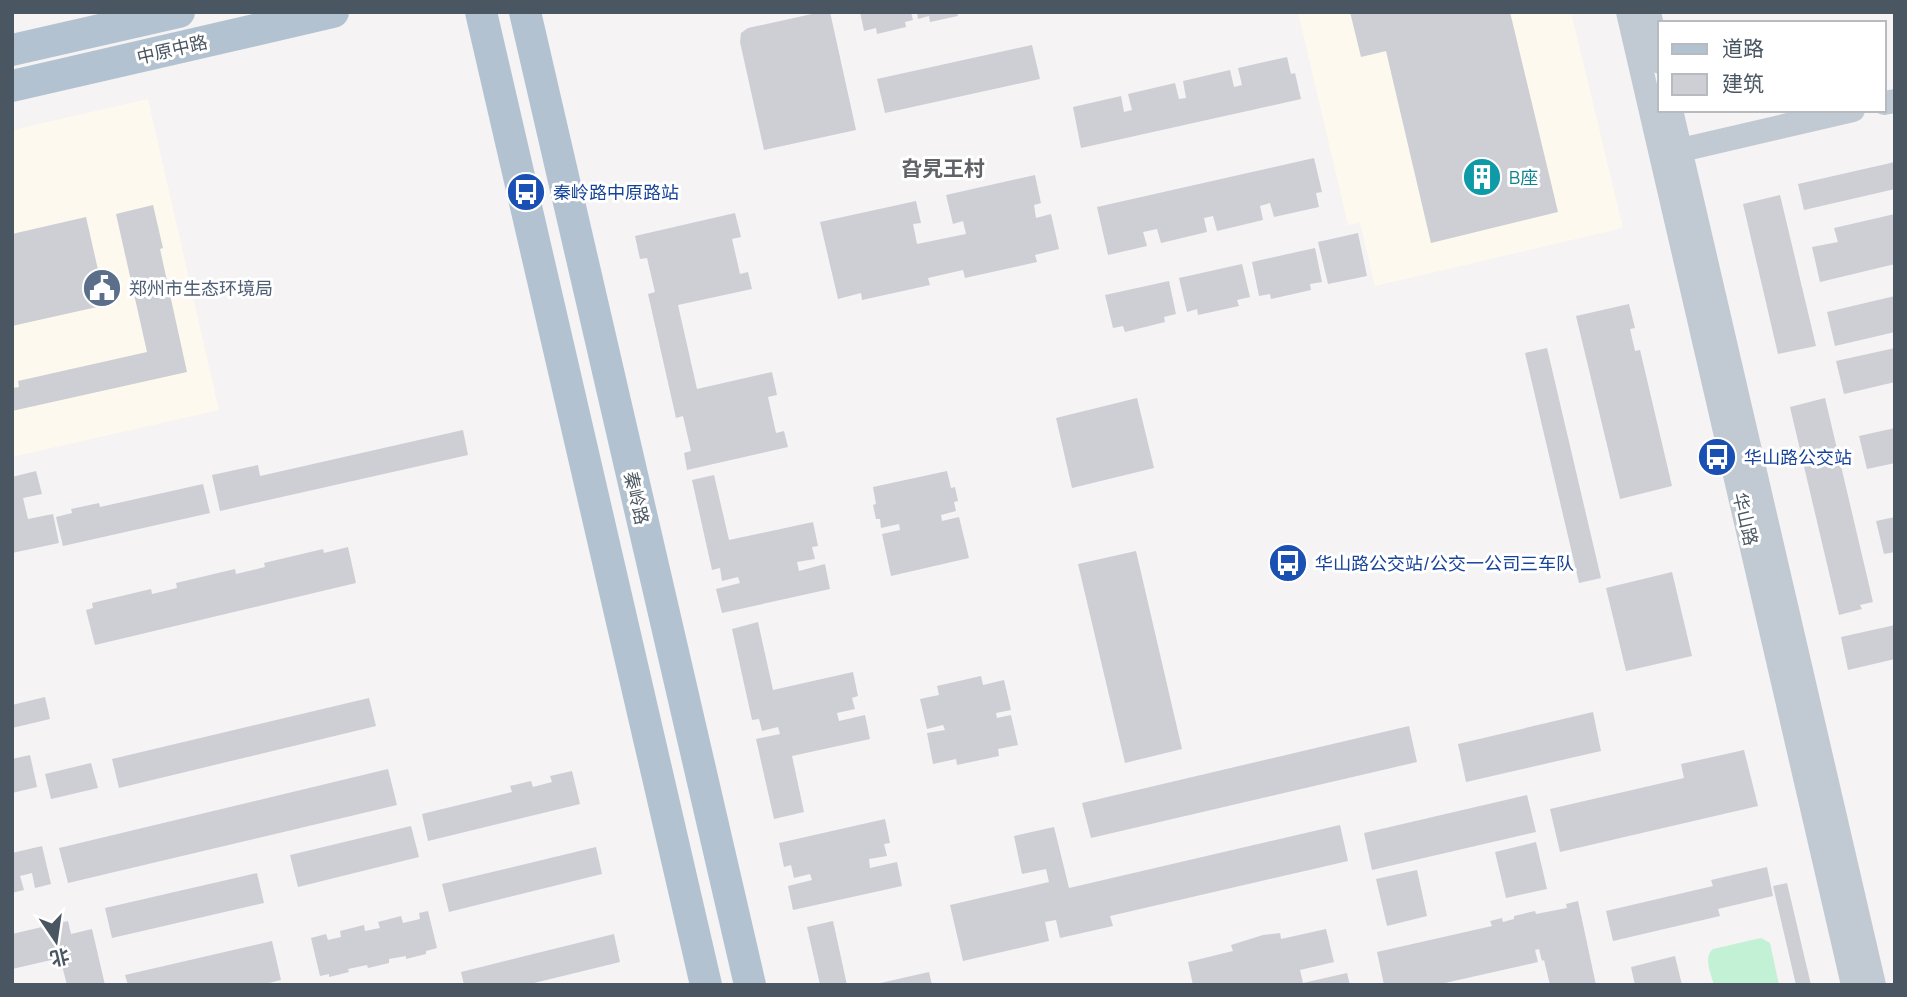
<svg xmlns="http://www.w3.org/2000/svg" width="1907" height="997" viewBox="0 0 1907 997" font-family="Manrope,'Noto Sans SC',sans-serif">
  <rect width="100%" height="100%" fill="#f5f3f3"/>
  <g fill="#fdf9ef">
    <polygon points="1298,12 1571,12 1623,228 1375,286 1360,223 1348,225"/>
    <polygon points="148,99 219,410 12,457 12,130"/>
  </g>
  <path fill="#c3f1d5" d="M1761 938 1770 943 1779 985H1714C1711 973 1703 957 1713 949Z"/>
  <g fill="#cdcfd5">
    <polygon points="821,12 830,12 856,130 764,150 740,42 741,33 748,28"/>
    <polygon points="860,12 911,12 913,20 905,22 906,27 877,34 876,28 864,31"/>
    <polygon points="917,12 957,12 958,16 930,22 929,16 918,19"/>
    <polygon points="1350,12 1510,12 1558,212 1431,243 1386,51 1361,57"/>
    <polygon points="1032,45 1040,79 885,113 877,79"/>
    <polygon points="1287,57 1291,74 1295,73 1301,99 1081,148 1073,107 1121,96 1124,112 1132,110 1128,94 1175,83 1179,99 1186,98 1183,81 1230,70 1234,87 1242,85 1238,68"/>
    <polygon points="1314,158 1322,192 1316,193 1319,207 1274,217 1270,203 1260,206 1263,220 1217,231 1213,216 1204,218 1207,232 1161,243 1157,229 1143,232 1147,246 1108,255 1097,207"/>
    <polygon points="1895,162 1895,189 1804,210 1798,184"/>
    <polygon points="1035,175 1041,203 1034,205 1036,218 1051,214 1059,249 1035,255 1037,262 965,278 963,270 928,278 930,285 862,300 861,293 838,299 820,222 916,201 921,223 913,224 917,244 966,234 963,221 953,224 946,195"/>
    <polygon points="1780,195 1816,346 1778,354 1743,204"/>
    <polygon points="153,205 163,248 160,249 187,372 12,411 12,388 19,387 18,381 147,352 116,214"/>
    <polygon points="735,213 741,237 732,239 740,274 748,272 752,289 678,305 697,389 772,372 777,395 768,397 776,433 784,431 788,447 687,470 684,453 691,451 683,416 676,418 648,294 655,292 647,258 640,259 635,236"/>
    <polygon points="1895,214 1895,264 1820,282 1812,247 1838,242 1834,228"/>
    <polygon points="86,217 106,305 12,326 12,234"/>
    <polygon points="1358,233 1367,276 1328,284 1318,242"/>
    <polygon points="1315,248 1322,282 1310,284 1311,290 1271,299 1270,294 1259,296 1252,262"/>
    <polygon points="1242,264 1250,297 1237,300 1239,306 1198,315 1197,309 1187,312 1179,278"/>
    <polygon points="1169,281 1176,314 1164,317 1165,322 1125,332 1123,326 1113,328 1105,295"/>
    <polygon points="1895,296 1895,332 1835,346 1827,312"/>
    <polygon points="1629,304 1635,328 1630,329 1635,351 1640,350 1672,486 1620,499 1576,316"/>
    <polygon points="1547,348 1601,578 1579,583 1525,353"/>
    <polygon points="1895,348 1895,382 1844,394 1836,361"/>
    <polygon points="1137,398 1154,468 1072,488 1056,418"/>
    <polygon points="1825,398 1873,602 1860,605 1862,609 1839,615 1790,407"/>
    <polygon points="1895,428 1895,463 1867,469 1859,436"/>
    <polygon points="463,430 468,455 220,511 212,475 258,465 260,476"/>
    <polygon points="36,471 42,494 23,498 28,519 53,514 59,543 12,553 12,477"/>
    <polygon points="947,471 951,488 955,487 958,501 954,502 956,511 941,515 942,521 959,517 969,558 891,576 882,534 900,530 899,524 881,528 880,519 876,519 873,505 876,504 873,487"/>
    <polygon points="714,475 729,540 813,522 818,546 812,547 815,559 797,562 799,571 825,564 830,589 722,613 716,589 740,583 738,577 722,581 720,568 712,570 692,480"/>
    <polygon points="203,484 210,513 63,546 56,517 72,513 71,509 99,503 100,507"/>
    <polygon points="1895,517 1895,552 1884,554 1876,521"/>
    <polygon points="348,547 356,583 95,645 86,610 93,608 92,603 151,589 152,594 177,588 176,583 235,569 236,574 265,567 264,563 323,549 324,553"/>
    <polygon points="1136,551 1182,749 1125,763 1078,564"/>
    <polygon points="1672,572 1692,656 1626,671 1606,588"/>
    <polygon points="758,622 773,690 853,672 858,696 852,698 855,709 837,713 839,721 865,715 870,739 792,756 804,812 774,819 756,739 780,734 778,727 762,731 759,719 752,720 732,629"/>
    <polygon points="1895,625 1895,659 1848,670 1841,637"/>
    <polygon points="981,676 983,685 1004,680 1011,710 996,713 997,718 1011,715 1018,745 998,749 999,756 957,765 956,759 933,764 927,733 945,730 943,725 927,729 920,699 939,695 937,686"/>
    <polygon points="45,697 50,719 12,728 12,705"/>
    <polygon points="369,698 376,726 119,788 112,759"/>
    <polygon points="1593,712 1601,751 1466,782 1458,744"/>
    <polygon points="1409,726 1417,762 1091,838 1082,803"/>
    <polygon points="1744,750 1758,806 1560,852 1550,809 1684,778 1681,764"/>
    <polygon points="30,755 37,787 12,793 12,759"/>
    <polygon points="91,763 98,788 51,799 45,774"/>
    <polygon points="388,769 397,805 68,883 59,848"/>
    <polygon points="572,771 580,804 428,841 422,814 512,792 510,786 531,781 533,787 552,782 550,776"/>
    <polygon points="1527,795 1536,832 1372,870 1364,833"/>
    <polygon points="885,819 890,843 884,844 887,856 869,859 870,868 897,862 902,886 793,910 788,886 812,880 810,874 794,878 791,865 784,867 779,843"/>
    <polygon points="1340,825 1348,861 1110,916 1113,926 1060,938 1056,920 1045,922 1049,941 963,961 950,905 1049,882 1046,869 1022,874 1014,836 1054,827 1069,888"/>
    <polygon points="411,826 419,857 298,887 290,855"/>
    <polygon points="1536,842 1547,889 1506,898 1495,852"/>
    <polygon points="42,846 51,884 35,888 32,873 20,876 24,890 12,893 12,853"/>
    <polygon points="596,847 602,874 449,912 442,884"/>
    <polygon points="1767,867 1773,896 1718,909 1720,916 1613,941 1606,911 1713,886 1711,880"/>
    <polygon points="1417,870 1427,916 1387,926 1376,879"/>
    <polygon points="257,873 264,903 112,938 105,908"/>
    <polygon points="1787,883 1811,985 1796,985 1773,886"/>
    <polygon points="1578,901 1596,985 1550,985 1544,960 1542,961 1539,949 1535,950 1538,962 1436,985 1384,985 1377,952 1492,926 1490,921 1502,918 1503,922 1514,919 1514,916 1535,911 1536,914 1567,908 1566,904"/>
    <polygon points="428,911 437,948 426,951 426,954 406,959 406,956 389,959 389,963 368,968 367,965 348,969 349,972 329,977 329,974 320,976 311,938 326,934 328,940 341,937 340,931 364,925 365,931 380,928 378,922 401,916 403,923 420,919 419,913"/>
    <polygon points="68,921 71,934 92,929 105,985 67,985 60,958 12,969 12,934"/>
    <polygon points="833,921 847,985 820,985 807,927"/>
    <polygon points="1326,929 1334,962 1300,970 1303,983 1347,973 1350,985 1193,985 1188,962 1233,951 1231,945 1263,935 1280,933 1281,939"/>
    <polygon points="614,934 620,962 526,985 464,985 461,972"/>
    <polygon points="272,941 281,980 261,985 128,985 125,975"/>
    <polygon points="1675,956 1682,985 1635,985 1631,967"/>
    <polygon points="929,972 932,985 876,985 876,984"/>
  </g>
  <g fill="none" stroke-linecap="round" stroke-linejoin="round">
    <g stroke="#c1cad2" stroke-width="24">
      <polyline points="1628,12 1853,985"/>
      <polyline points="1649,12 1660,62"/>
      <polyline points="1884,103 1895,101"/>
      <polyline points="1671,110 1874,985"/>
      <polyline points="1681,150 1853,110"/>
    </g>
    <g stroke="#b3c2d1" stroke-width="32">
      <polyline points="481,12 706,985"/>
      <polyline points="525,12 750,985"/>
      <polyline points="12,50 179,12"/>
      <polyline points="12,86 333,12"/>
    </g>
  </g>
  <defs>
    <g id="building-disc" transform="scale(2.0125)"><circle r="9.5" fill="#0f9aa8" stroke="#fff"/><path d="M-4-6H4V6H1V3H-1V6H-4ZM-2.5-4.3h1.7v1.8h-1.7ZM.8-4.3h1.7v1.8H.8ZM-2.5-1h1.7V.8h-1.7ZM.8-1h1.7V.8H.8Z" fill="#fff"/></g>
    <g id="bus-disc" transform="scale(2.0125)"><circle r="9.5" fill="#1a4fb4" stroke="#fff"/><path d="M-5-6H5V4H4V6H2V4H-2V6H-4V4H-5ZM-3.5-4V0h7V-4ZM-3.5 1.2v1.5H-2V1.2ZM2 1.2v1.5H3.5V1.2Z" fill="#fff"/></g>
    <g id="civic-disc" transform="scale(2.0125)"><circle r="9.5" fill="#5c6f8a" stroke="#fff"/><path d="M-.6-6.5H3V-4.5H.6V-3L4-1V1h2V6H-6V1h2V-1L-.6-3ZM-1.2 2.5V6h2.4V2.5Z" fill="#fff"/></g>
  </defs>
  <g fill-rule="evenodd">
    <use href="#building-disc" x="1482" y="177"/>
    <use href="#bus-disc" x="526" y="192"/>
    <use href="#civic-disc" x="102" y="288"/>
    <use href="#bus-disc" x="1717" y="457"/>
    <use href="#bus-disc" x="1288" y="563"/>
  </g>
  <g text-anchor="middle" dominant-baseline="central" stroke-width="6" stroke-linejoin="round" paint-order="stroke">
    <g font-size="18" fill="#4a5661" stroke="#fff">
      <text transform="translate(172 49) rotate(-13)">中原中路</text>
      <text transform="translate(637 498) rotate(77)">秦岭路</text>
      <text transform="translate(1746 519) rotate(77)">华山路</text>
    </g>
    <g font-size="18" fill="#0d838f" stroke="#fff" text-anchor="start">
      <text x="1509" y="177">B座</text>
    </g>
    <g font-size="18" fill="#164399" stroke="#fff" text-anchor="start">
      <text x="553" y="192">秦岭路中原路站</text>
      <text x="1744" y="457">华山路公交站</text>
      <text x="1315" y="563">华山路公交站/公交一公司三车队</text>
    </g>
    <g font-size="18" fill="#4e5e75" stroke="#fff" text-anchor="start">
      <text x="129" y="288">郑州市生态环境局</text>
    </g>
    <g font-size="21" font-weight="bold" fill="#5f6368" stroke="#fff">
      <text x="943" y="168">旮旯王村</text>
    </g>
  </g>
  <rect width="1907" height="997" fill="none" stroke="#4a5661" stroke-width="28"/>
  <rect x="1658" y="21" width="228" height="91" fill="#ffffff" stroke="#b7bbc0" stroke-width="2"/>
  <rect x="1672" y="44" width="35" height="10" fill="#b3c2d1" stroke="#b7bbc0" stroke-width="2"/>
  <text x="1722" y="56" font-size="21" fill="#4a5661">道路</text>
  <rect x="1672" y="74" width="35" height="21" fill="#cdcfd5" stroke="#b7bbc0" stroke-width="2"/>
  <text x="1722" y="91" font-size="21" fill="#4a5661">建筑</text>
  <g transform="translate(56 941) rotate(167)" stroke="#ffffff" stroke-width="5" paint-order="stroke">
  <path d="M0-5L12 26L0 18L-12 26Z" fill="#4a5661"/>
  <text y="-10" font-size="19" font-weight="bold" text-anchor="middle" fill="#4a5661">北</text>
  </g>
</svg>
